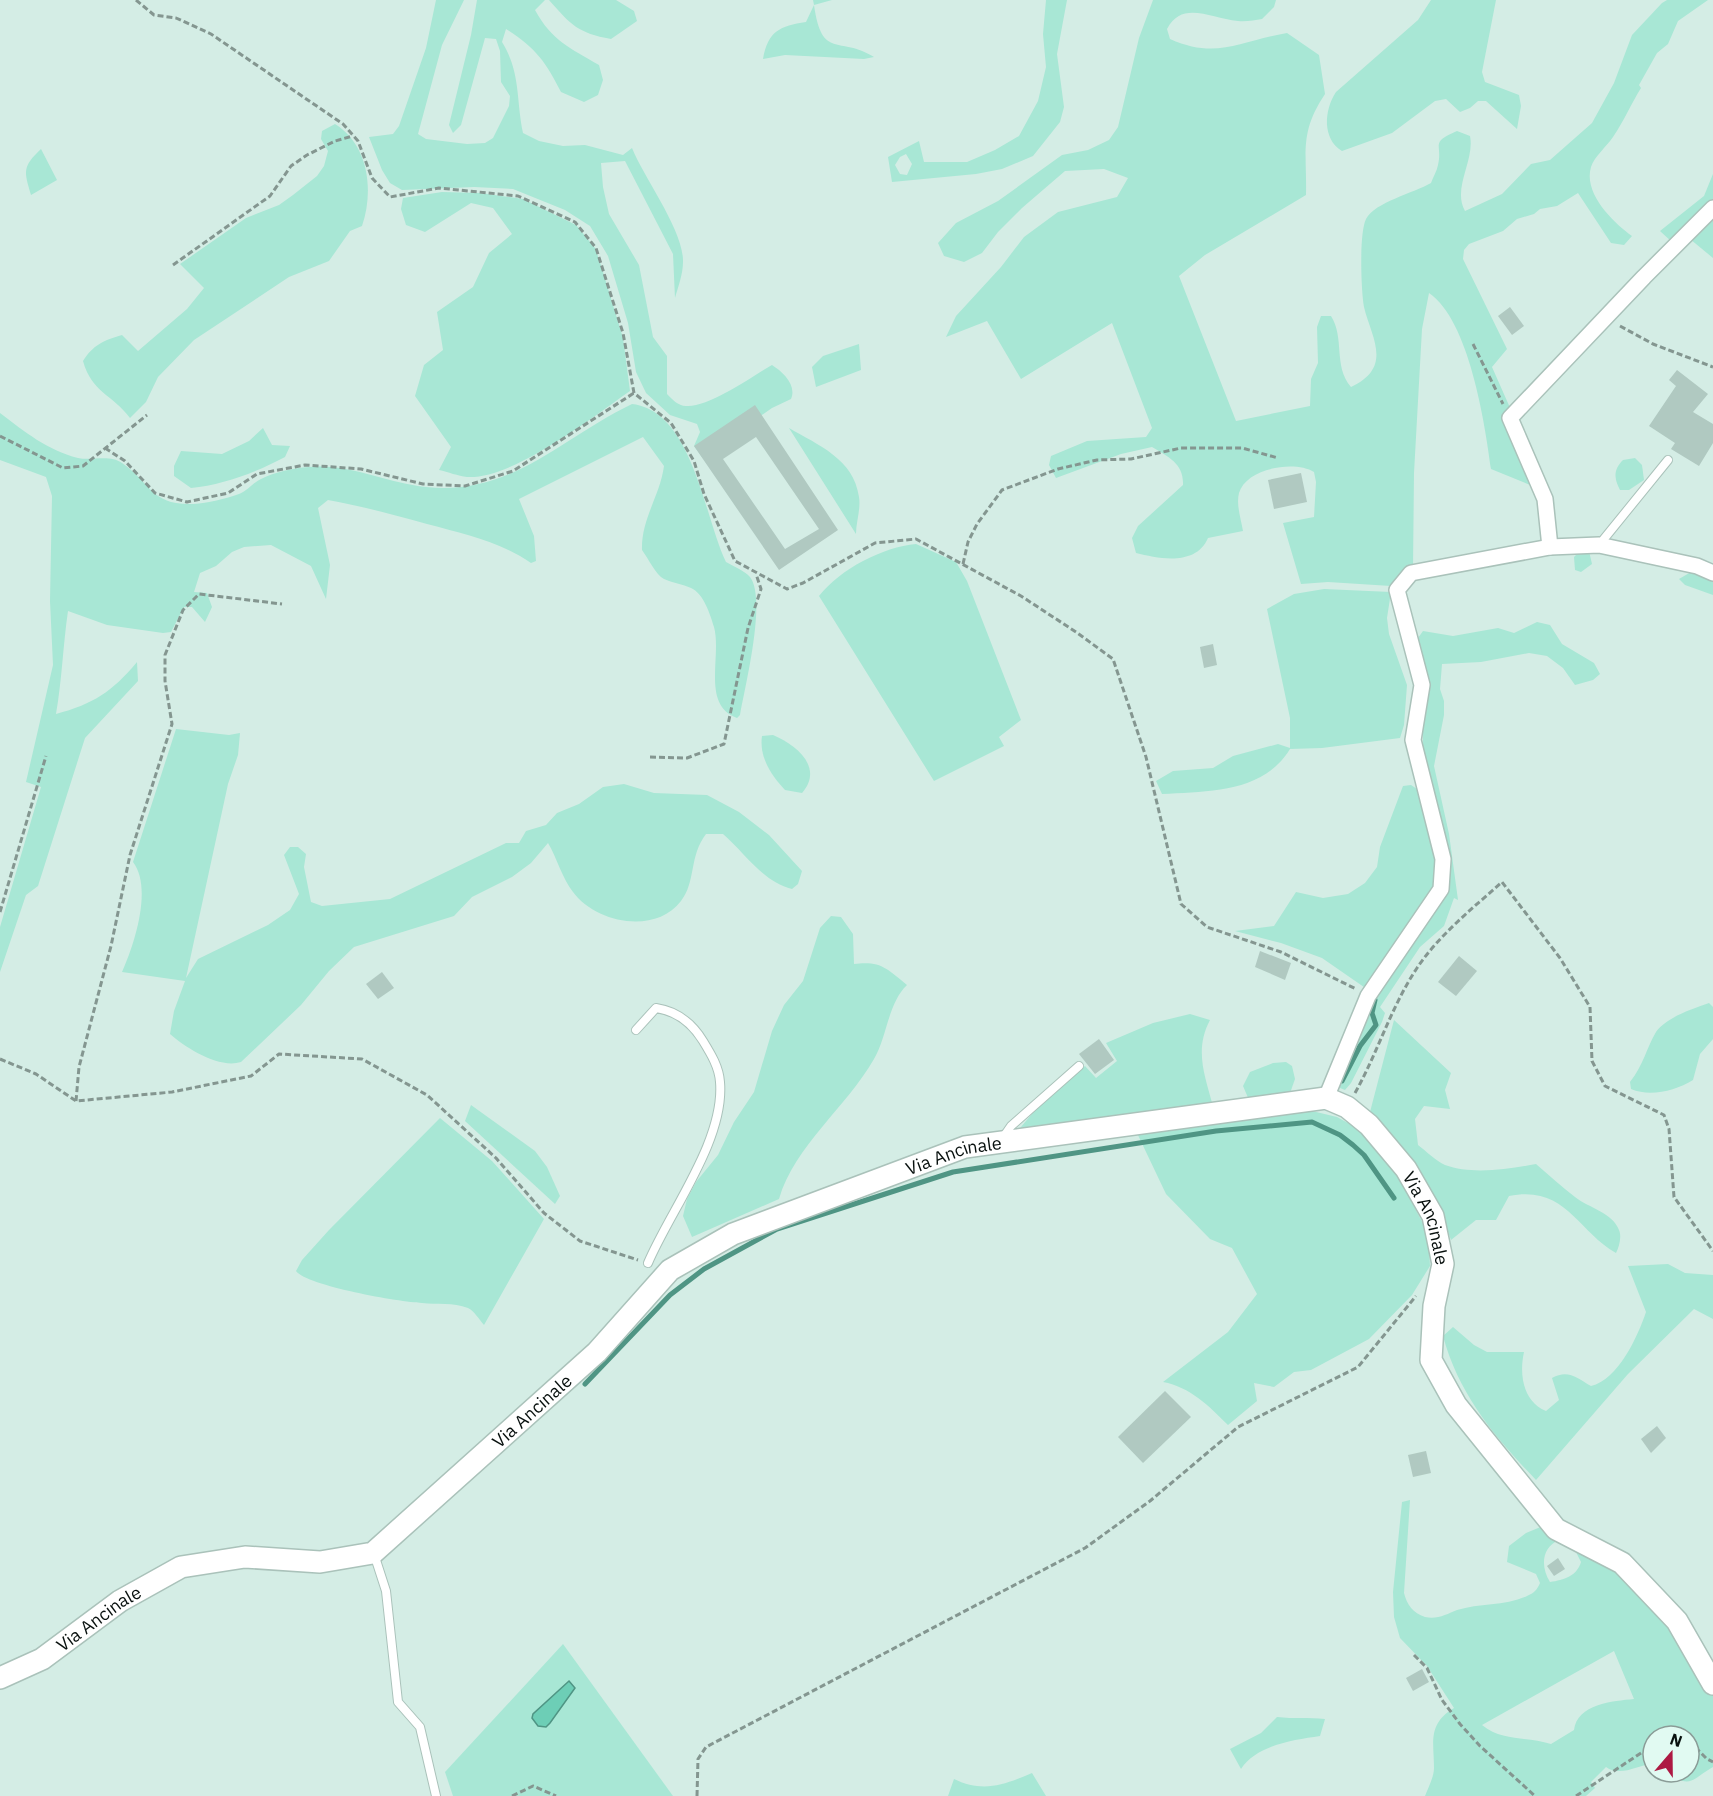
<svg xmlns="http://www.w3.org/2000/svg" width="1713" height="1796" viewBox="0 0 1713 1796" font-family="'IBM Plex Sans',sans-serif">
  <rect width="100%" height="100%" fill="#d4ede5"/>
  <g fill="#a8e7d5" fill-rule="evenodd">
    <path d="M436 0H464L442 45 418 134 426 139 467 144 485 143 493 138 509 106 510 96 501 82 500 51 496 39 485 38 461 125 453 133 449 125 471 35 477 0H545L535 10C552 41 570 48 599 65L603 80 598 95 584 102 561 92C546 62 535 47 506 29L502 42C521 73 516 100 523 133L539 141 563 146 585 145 623 155 632 148C644 178 684 231 683 262 683 274 678 287 675 298L673 254 625 161 601 163 603 187 609 214 639 265 653 337 667 356V394C672 399 678 406 686 406 708 408 753 376 772 365 783 372 797 385 791 399L772 408 702 457 694 446 700 432 697 424 670 415 646 393 636 372 628 323 608 256 590 226 565 210 513 189 474 187 402 190 390 183 382 170 369 137 393 134 399 126 426 48Z"/>
    <path d="M549 0H616L634 11 637 21 611 39C578 33 571 25 549 0Z"/>
    <path d="M813 0H832L814 5C822 61 839 35 874 57L864 59 785 55 763 59C768 31 780 26 806 22L814 5Z"/>
    <path d="M1046 0H1067L1057 54 1064 107 1060 122 1033 156 1002 169 976 174 892 182 888 157 919 141 924 162H967L995 150 1019 136 1038 101 1046 67 1043 34ZM906 154 912 164 907 175 900 174 895 165 900 157Z"/>
    <path d="M1153 0H1276L1274 7 1262 19C1255 20 1246 22 1238 21 1210 18 1182 0 1167 29L1170 39C1217 60 1240 41 1287 33L1319 55 1325 94C1299 133 1307 152 1306 195L1205 255 1179 276 1236 421 1310 406 1311 379 1318 363 1317 327 1321 316H1331C1345 338 1333 366 1351 387 1394 367 1371 337 1364 307 1361 291 1359 233 1366 219 1375 202 1414 193 1431 183 1433 177 1437 171 1438 165 1443 144 1429 143 1457 131L1470 136C1475 160 1452 188 1465 211L1502 194 1531 164 1550 160 1592 123 1614 83 1632 35 1662 3 1667 0H1708L1678 21 1668 44 1657 53 1639 85 1641 88C1631 104 1624 121 1613 137 1607 146 1594 157 1591 167 1583 194 1614 223 1632 236L1624 245 1611 243 1578 193 1557 206 1540 209 1534 214 1517 219 1503 231 1469 244 1464 250 1463 259 1507 349 1492 367 1511 410 1540 500 1530 485 1491 469C1485 423 1469 320 1429 293L1422 329 1414 473 1413 569 1391 586 1328 582 1301 584 1283 523 1314 517 1316 482 1314 472C1295 460 1246 468 1239 493 1236 505 1241 519 1243 531L1208 538C1196 566 1160 559 1136 553L1132 538 1138 526 1183 485C1184 464 1169 457 1152 447L1121 454 1056 478 1049 465 1051 456 1087 441 1146 437 1152 428 1112 323 1021 379 987 321 946 337 956 316 1001 267 1024 237 1058 212 1117 197 1128 178 1104 169 1065 171 1022 208 998 232 982 253 964 262 944 256 938 243 956 223 998 201 1062 155 1088 150 1109 140 1118 127 1139 38Z"/>
    <path d="M1431 0H1496L1482 72 1485 82 1519 95 1521 106 1517 129 1486 101H1478L1470 108 1460 112 1446 99 1435 101 1392 133 1342 151C1322 139 1324 110 1336 92L1418 20Z"/>
    <path d="M335 124C369 145 374 191 362 226L350 231 329 261 289 277 194 340 158 377 146 402 130 418C112 394 92 393 83 361 93 345 104 340 122 335L138 351 187 309 204 288 180 264 246 218 279 205 293 195 317 176 324 166 328 151 321 139 322 131Z"/>
    <path d="M41 149 57 180 31 195C24 171 22 167 41 149Z"/>
    <polygon points="1713,174 1713,204 1672,242 1660,231 1704,196"/>
    <path d="M442 192 481 193 523 199 576 225 595 248 599 259 623 338 630 391C593 417 512 480 467 477 458 476 448 472 439 470L451 447 415 396 424 365 443 350 437 312 473 287 489 253 512 234 493 208 471 203 425 232 406 225 401 209 403 198Z"/>
    <polygon points="1713,215 1713,258 1690,239"/>
    <polygon points="859,344 861,370 816,387 812,367 823,356"/>
    <path d="M632 404C693 411 704 517 726 562 733 566 745 571 750 577 767 599 745 686 740 715L737 718C701 705 722 656 714 627 710 614 704 594 691 588 683 584 672 583 664 579 656 575 648 558 642 550 641 519 660 496 664 466L643 437 519 499 534 536 536 561 531 563C499 541 464 534 427 524 394 515 362 506 328 500L318 508 330 565 326 599 311 566 271 545 244 547 232 552 216 566 200 573 194 592 207 593 212 607 205 622 192 607H184L171 632 163 633 107 625 68 611C63 645 62 680 56 714 93 704 112 692 137 662L138 681 85 738 38 886 26 895 0 972V927L41 787 26 782 53 665 50 601 52 496 46 477 0 460V413C25 432 47 450 78 458 92 461 110 454 122 463 150 482 151 506 194 504 207 503 226 499 239 494 247 491 253 483 261 479 275 472 293 468 309 467 349 463 387 483 426 487 512 496 561 438 632 404Z"/>
    <path d="M263 428 272 445 290 446 285 457C257 472 223 485 191 488L174 476V466L181 451 222 454 249 441Z"/>
    <path d="M789 428C818 445 854 459 859 497 861 509 856 522 856 534Z"/>
    <path d="M1635 458 1642 465 1644 480 1629 490H1620C1614 478 1613 470 1623 460Z"/>
    <path d="M916 544 956 562 967 581 1021 720 999 737 1004 746 934 781 819 596C840 569 883 547 916 544Z"/>
    <polygon points="1589,551 1592,564 1581,572 1575,570 1574,557 1578,553"/>
    <polygon points="1691,572 1713,575 1713,595 1685,585 1679,579"/>
    <path d="M1324 589 1391 592 1387 618 1389 634 1407 685 1404 725 1400 738 1322 748 1290 749C1263 793 1209 791 1162 794L1156 781 1173 771 1213 768 1233 756 1278 744 1290 748V718L1267 609 1294 594Z"/>
    <polygon points="1537,622 1550,625 1562,644 1594,663 1600,674 1593,680 1575,685 1563,668 1547,656 1529,653 1481,662 1442,664 1440,689 1444,701 1444,715 1434,766 1449,834 1458,900 1454,898 1444,926 1420,947 1380,1007 1385,1013 1382,1022 1351,1083 1345,1090 1340,1088 1338,1083 1374,994 1322,958 1281,943 1235,931 1274,926 1296,892 1323,898 1348,894 1365,883 1377,867 1380,847 1403,786 1411,785 1423,793 1423,664 1418,638 1423,631 1453,636 1498,628 1514,633"/>
    <path d="M176 729 229 735 240 733 238 755 228 784 186 978 198 959 268 925 290 910 299 894 284 855 290 847H298L306 854 304 867 311 902 322 906 390 899 506 843H519L526 831 546 825 557 813 579 804 603 787 624 784 654 793 707 795 739 812 769 835 802 871 798 884 792 889C763 882 745 853 723 834H706C689 856 696 882 681 901 655 935 596 923 573 892 562 878 557 858 548 843L531 863 512 877 472 897 454 916 354 947 329 971 301 1005 241 1062C219 1069 186 1048 170 1034L174 1011 185 981 122 972C134 945 153 888 133 862Z"/>
    <path d="M773 735C797 745 824 768 802 793L785 790C771 775 759 757 762 736Z"/>
    <path d="M831 916 841 917 853 934 854 964C881 961 886 968 907 985 888 1003 887 1037 874 1059 846 1108 795 1145 779 1199L692 1237 683 1216 687 1199 696 1182 718 1155 734 1122 754 1092 772 1031 784 1005 803 981 820 928Z"/>
    <path d="M1709 1003 1713 1007V1039L1700 1054 1693 1080C1675 1091 1650 1097 1631 1089L1630 1082C1644 1064 1646 1049 1656 1032 1667 1017 1692 1009 1709 1003Z"/>
    <path d="M1190 1014 1210 1020C1194 1050 1205 1076 1213 1106L1016 1133 1041 1103 1085 1066 1096 1078 1117 1061 1106 1043 1153 1023Z"/>
    <path d="M1394 1020 1451 1073 1445 1090 1450 1109 1424 1106 1415 1119 1418 1145C1426 1151 1436 1161 1445 1165 1472 1175 1509 1169 1536 1164 1549 1175 1562 1187 1575 1197 1589 1208 1613 1213 1619 1230 1622 1237 1619 1247 1616 1253 1576 1230 1566 1185 1509 1196L1496 1220H1476L1451 1240 1446 1226 1370 1112Z"/>
    <polygon points="1286,1062 1292,1066 1295,1079 1289,1096 1249,1100 1243,1086 1250,1072 1273,1063"/>
    <polygon points="471,1105 535,1151 547,1167 560,1196 555,1204 465,1121"/>
    <path d="M1312 1111 1337 1117 1357 1128 1399 1178 1428 1233 1430 1266 1412 1295 1369 1339 1311 1370 1294 1372 1274 1387 1254 1383 1257 1401 1228 1425C1209 1406 1190 1387 1163 1382L1228 1332 1257 1294 1232 1248 1210 1239 1166 1194 1137 1133Z"/>
    <path d="M440 1118 492 1161 544 1219 484 1325C479 1319 474 1311 468 1308 453 1302 437 1305 422 1303 400 1302 307 1286 296 1271L302 1260 329 1230Z"/>
    <path d="M1668 1264 1685 1273 1713 1275V1319L1694 1309 1628 1374 1536 1480C1495 1437 1459 1395 1443 1336L1453 1327 1474 1345 1487 1352H1524C1519 1375 1523 1401 1546 1411L1559 1400 1552 1378C1568 1369 1577 1378 1591 1386 1618 1380 1638 1336 1646 1312L1628 1266Z"/>
    <path d="M1410 1500 1404 1593C1407 1605 1413 1613 1425 1617 1437 1620 1447 1614 1457 1610 1479 1603 1505 1606 1527 1596 1534 1593 1537 1590 1540 1583L1536 1574 1507 1562 1509 1546 1526 1533 1543 1526 1617 1563 1671 1623 1713 1691V1767C1692 1779 1690 1790 1668 1772H1689V1736H1653V1763C1637 1766 1620 1777 1606 1767L1591 1782 1595 1788 1586 1796H1425C1428 1788 1434 1777 1434 1768 1434 1743 1427 1724 1454 1708L1427 1666 1400 1638 1394 1617 1393 1592 1402 1502ZM1559 1540 1574 1548 1581 1562C1577 1576 1564 1580 1550 1582 1540 1566 1542 1547 1559 1540ZM1614 1651 1634 1699C1613 1701 1577 1704 1574 1730L1551 1744C1527 1736 1503 1742 1482 1725Z"/>
    <polygon points="563,1644 673,1796 453,1796 445,1772"/>
    <path d="M1277 1717C1294 1719 1309 1717 1325 1719L1320 1736C1293 1740 1257 1745 1241 1769L1230 1749 1261 1733Z"/>
    <path d="M1032 1773 1046 1796H948L954 1779C983 1793 1004 1785 1032 1773Z"/>
  </g>
  <polygon fill="#6dceb6" stroke="#4f9584" stroke-width="1.5" points="569,1681 575,1688 550,1723 546,1727 538,1726 532,1718 533,1714"/>
  <g fill="none" stroke-linecap="round" stroke-linejoin="round">
    <g stroke="#4f9584" stroke-width="5">
      <polyline points="1342,1081 1360,1046 1376,1025 1372,1013 1375,1000"/>
      <polyline points="585,1384 670,1295 704,1269 777,1229 953,1172 1216,1131 1312,1122 1340,1135 1353,1145 1364,1155 1394,1198"/>
    </g>
  </g>
  <g fill="#b0c9c1" fill-rule="evenodd">
    <polygon points="1510,307 1524,326 1512,335 1498,316"/>
    <polygon points="1677,370 1708,394 1693,412 1713,424 1713,443 1699,466 1671,449 1675,443 1649,426 1676,386 1669,380"/>
    <path d="M755 405 838 530 779 570 694 446ZM756 437 819 529 785 549 723 459Z"/>
    <polygon points="1301,473 1307,502 1274,509 1268,480"/>
    <polygon points="1213,644 1217,665 1204,668 1200,647"/>
    <polygon points="1260,951 1291,963 1285,980 1255,967"/>
    <polygon points="1459,956 1477,971 1456,996 1438,982"/>
    <polygon points="382,972 394,988 378,999 366,984"/>
    <polygon points="1099,1039 1114,1060 1095,1074 1079,1054"/>
    <polygon points="1165,1391 1191,1417 1143,1463 1118,1437"/>
    <polygon points="1657,1426 1666,1438 1651,1453 1641,1439"/>
    <polygon points="1426,1451 1431,1473 1413,1477 1408,1455"/>
    <polygon points="1558,1558 1565,1569 1554,1576 1547,1566"/>
    <polygon points="1422,1669 1429,1682 1413,1691 1406,1678"/>
  </g>
  <g fill="none" stroke-linecap="round" stroke-linejoin="round">
    <g stroke="#aac2ba" stroke-width="10">
      <g id="lane">
        <polyline points="1599,545 1668,460"/>
        <path d="M636 1030 656 1008C676 1011 692 1023 703 1041 711 1054 719 1067 720 1082 725 1140 670 1211 648 1263"/>
        <polyline points="1002,1139 1011,1126 1079,1066"/>
        <polyline points="374,1554 386,1591 398,1702 420,1727 436,1796"/>
      </g>
    </g>
    <g stroke="#aac2ba" stroke-width="18">
      <g id="street">
        <polyline points="1550,547 1545,499 1510,418 1644,277 1713,208"/>
        <polyline points="1326,1098 1368,996 1441,889 1443,859 1413,740 1422,685 1397,590 1411,573 1550,547 1599,545 1697,566 1713,573"/>
      </g>
    </g>
    <g stroke="#aac2ba" stroke-width="24">
      <g id="secondary">
        <path id="s1" d="M0 1678 42 1659 120 1601 181 1567 245 1557 320 1562 373 1553 597 1352 670 1270 733 1234 965 1147 1326 1098 1347 1107 1369 1125 1406 1169 1433 1216 1443 1264 1434 1306 1431 1360 1456 1405 1556 1529 1622 1563 1677 1621 1713 1684"/>
      </g>
    </g>
    <g stroke="#849690" stroke-width="3" stroke-dasharray="6 3" stroke-linecap="butt">
      <polyline points="136,0 154,15 176,18 211,34 343,124 358,141 372,178 390,197 439,188 518,196 575,222 596,248 623,333 634,393 671,423 694,461 704,494 735,561 787,589 803,583 875,543 916,539 1021,596 1076,632 1113,659 1146,757 1181,904 1207,927 1281,952 1356,989"/>
      <polyline points="173,265 270,196 291,166 307,155 335,141 353,136"/>
      <polyline points="1620,326 1653,344 1713,367"/>
      <polyline points="1473,344 1503,404"/>
      <polyline points="0,436 63,468 83,466 147,415"/>
      <polyline points="105,448 125,461 155,493 187,502 228,493 257,474 305,465 361,469 423,484 465,486 513,471 634,393"/>
      <polyline points="963,564 968,542 977,524 1002,490 1058,469 1097,460 1131,459 1181,448 1242,448 1278,458"/>
      <polyline points="650,757 687,758 724,744 748,628 761,589 756,574"/>
      <polyline points="0,912 46,756"/>
      <polyline points="0,1059 36,1074 76,1101 172,1092 251,1076 279,1054 362,1059 427,1095 496,1158 544,1213 580,1241 638,1260"/>
      <path d="M1355 1093C1378 1052 1391 1007 1417 968 1439 935 1473 908 1502 882L1560 958 1590 1007 1592 1061 1605 1086 1664 1115 1669 1129 1674 1197 1713 1251"/>
      <polyline points="76,1101 79,1067 111,946 130,855 172,724 165,681 165,655 183,610 199,594 282,604"/>
      <polyline points="1414,1655 1427,1668 1442,1700 1460,1724 1480,1746 1535,1796"/>
      <polyline points="1674,1736 1681,1736"/>
      <polyline points="1689,1741 1707,1759 1713,1762"/>
      <polyline points="512,1796 533,1786 556,1796"/>
      <polyline points="697,1796 698,1759 706,1747 1085,1548 1150,1501 1238,1427 1358,1367 1416,1296"/>
      <polyline points="1576,1796 1653,1745"/>
    </g>
    <use href="#lane" stroke="#fff" stroke-width="8"/>
    <use href="#street" stroke="#fff" stroke-width="15"/>
    <use href="#secondary" stroke="#fff" stroke-width="21"/>
  </g>
  <g text-anchor="middle" dominant-baseline="central" stroke-width="6" stroke-linejoin="round" paint-order="stroke">
    <g font-size="18" fill="#08100e" stroke="#e1faf2">
      <text stroke="none"><textPath href="#s1" startOffset="1125">Via Ancinale</textPath></text>
      <text stroke="none"><textPath href="#s1" startOffset="1665">Via Ancinale</textPath></text>
      <text stroke="none"><textPath href="#s1" startOffset="620">Via Ancinale</textPath></text>
      <text stroke="none"><textPath href="#s1" startOffset="116">Via Ancinale</textPath></text>
    </g>
  </g>
  <g transform="translate(1671 1754) rotate(20)"><circle r="28" fill="#e1faf2" stroke="#8a9c97" stroke-width="1.5"/>
  <path d="M0-4.5L10 22L0 15L-10 22Z" fill="#ad1943"/>
  <text y="-9" font-size="16" font-weight="bold" text-anchor="middle" fill="#08100e">N</text>
  </g>
</svg>
